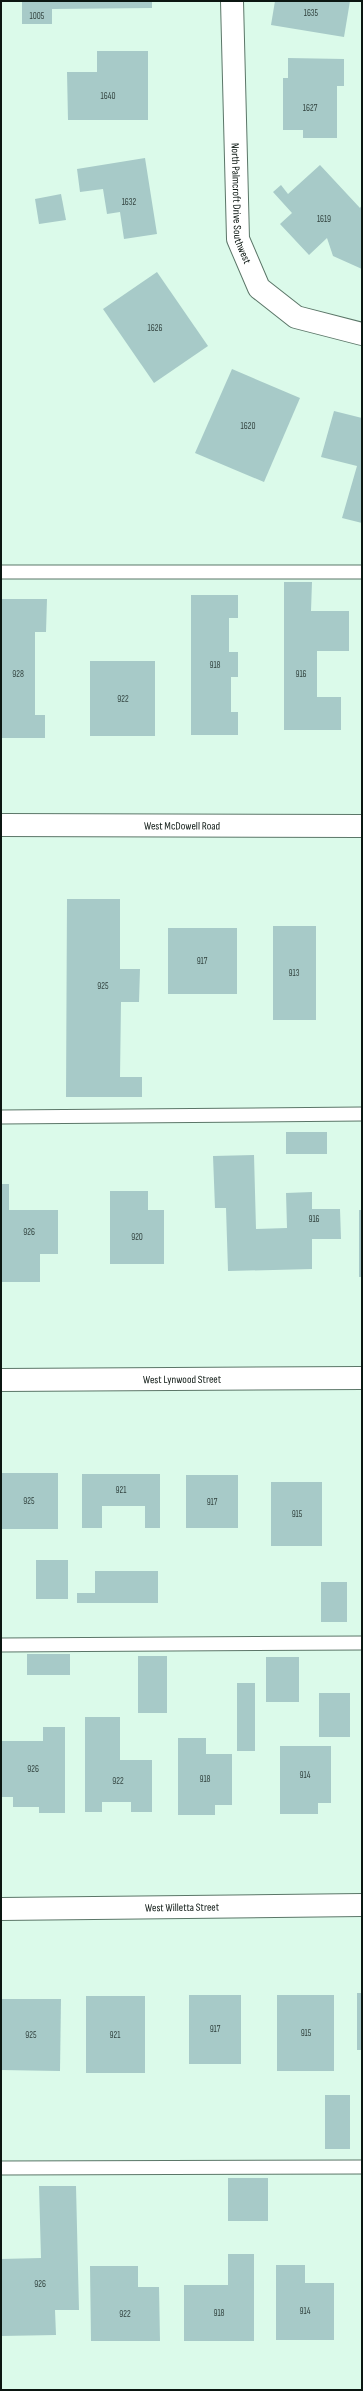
<svg xmlns="http://www.w3.org/2000/svg" width="363" height="2391" viewBox="0 0 363 2391" font-family="'Sofia Sans Condensed',sans-serif">
  <rect width="100%" height="100%" fill="#dbfaea"/>
  <g fill="#a7cac8">
    <polygon points="22,1 152,1 152,8 52,9 52,24 22,24"/>
    <polygon points="275,1 350,1 344,37 271,25"/>
    <polygon points="97,51 148,51 148,120 68,120 67,72 97,72"/>
    <polygon points="288,58 344,59 344,86 337,86 337,138 303,138 303,130 283,130 283,78 288,78"/>
    <polygon points="145,158 157,234 124,239 120,212 107,214 103,189 80,192 77,169"/>
    <polygon points="320,165 360,208 362,205 362,269 333,256 327,238 309,255 280,224 292,213 273,192 281,185 288,194"/>
    <polygon points="61,194 66,220 39,224 35,199"/>
    <polygon points="157,272 208,346 154,383 103,309"/>
    <polygon points="232,369 300,398 264,482 195,453"/>
    <polygon points="334,411 362,418 362,523 342,518 357,466 321,457"/>
    <polygon points="284,582 312,582 311,611 349,611 349,651 317,651 317,697 341,697 341,730 284,730"/>
    <polygon points="191,595 238,595 238,618 229,618 229,652 238,652 238,677 231,677 231,712 238,712 238,735 191,735"/>
    <polygon points="1,599 47,599 46,632 35,632 35,715 45,715 45,738 1,738"/>
    <rect x="90" y="661" width="65" height="75"/>
    <polygon points="67,899 120,899 120,969 140,969 139,1002 121,1002 120,1077 142,1077 142,1097 66,1097"/>
    <rect x="273" y="926" width="43" height="94"/>
    <rect x="168" y="928" width="69" height="66"/>
    <rect x="286" y="1132" width="41" height="22"/>
    <polygon points="254,1155 256,1229 287,1228 286,1193 312,1192 312,1209 340,1209 341,1239 312,1239 312,1269 228,1271 226,1208 215,1208 213,1156"/>
    <polygon points="1,1184 9,1184 9,1210 58,1210 58,1254 40,1254 40,1282 1,1282"/>
    <polygon points="110,1191 148,1191 148,1210 164,1210 164,1264 110,1264"/>
    <rect x="359" y="1210" width="3" height="67"/>
    <rect x="1" y="1473" width="57" height="56"/>
    <polygon points="82,1474 160,1474 160,1528 145,1528 145,1506 102,1506 102,1528 82,1528"/>
    <rect x="186" y="1475" width="52" height="53"/>
    <rect x="271" y="1482" width="51" height="64"/>
    <rect x="36" y="1560" width="32" height="39"/>
    <polygon points="95,1571 158,1571 158,1603 77,1603 77,1593 95,1593"/>
    <rect x="321" y="1582" width="26" height="40"/>
    <rect x="27" y="1654" width="43" height="21"/>
    <rect x="138" y="1656" width="29" height="57"/>
    <rect x="266" y="1657" width="33" height="45"/>
    <rect x="237" y="1683" width="18" height="68"/>
    <rect x="319" y="1693" width="31" height="44"/>
    <polygon points="85,1717 120,1717 120,1760 152,1760 152,1812 131,1812 131,1802 102,1802 102,1812 85,1812"/>
    <polygon points="43,1727 65,1727 65,1813 39,1813 39,1807 13,1807 13,1797 1,1797 1,1741 43,1741"/>
    <polygon points="178,1738 206,1738 206,1754 232,1754 232,1805 215,1805 215,1815 178,1815"/>
    <polygon points="280,1746 331,1746 331,1803 318,1803 318,1814 280,1814"/>
    <rect x="357" y="1993" width="5" height="57"/>
    <rect x="189" y="1995" width="52" height="69"/>
    <rect x="277" y="1995" width="57" height="76"/>
    <rect x="86" y="1996" width="59" height="77"/>
    <polygon points="1,1999 61,1999 60,2071 1,2070"/>
    <rect x="325" y="2095" width="25" height="54"/>
    <rect x="228" y="2178" width="40" height="43"/>
    <polygon points="39,2186 76,2186 79,2310 55,2310 56,2335 1,2336 1,2259 41,2258"/>
    <polygon points="228,2254 254,2254 254,2341 184,2341 184,2285 228,2285"/>
    <polygon points="276,2265 305,2265 305,2283 334,2283 334,2340 276,2340"/>
    <polygon points="90,2266 138,2266 138,2287 159,2287 160,2341 91,2341"/>
  </g>
  <g fill="none" stroke-linecap="round" stroke-linejoin="round">
    <g stroke="#5b7668" stroke-width="15">
      <g id="service">
        <polyline points="1,572 362,572"/>
        <polyline points="1,1117 362,1114"/>
        <polyline points="1,1645 362,1643"/>
        <polyline points="1,2168 362,2167"/>
      </g>
    </g>
    <g stroke="#5b7668" stroke-width="24">
      <g id="minor">
        <path id="s1" d="M232 1 238 239 259 288 296 317 362 334"/>
        <path id="s2" d="M1 1380 362 1378"/>
        <path id="s3" d="M1 1909 362 1905"/>
      </g>
    </g>
    <g stroke="#5b7668" stroke-width="24">
      <g id="primary">
        <path id="s4" d="M1 825 362 826"/>
      </g>
    </g>
    <use href="#service" stroke="#fff" stroke-width="13"/>
    <use href="#minor" stroke="#fff" stroke-width="22"/>
    <use href="#primary" stroke="#fff" stroke-width="22"/>
  </g>
  <g text-anchor="middle" dominant-baseline="central" stroke-width="3" stroke-linejoin="round" paint-order="stroke">
    <g font-size="9" fill="#32433f">
      <text x="311" y="13">1635</text>
      <text x="37" y="16">1005</text>
      <text x="108" y="96">1640</text>
      <text x="310" y="108">1627</text>
      <text x="129" y="202">1632</text>
      <text x="324" y="219">1619</text>
      <text x="155" y="328">1626</text>
      <text x="248" y="426">1620</text>
      <text x="215" y="665">918</text>
      <text x="18" y="674">928</text>
      <text x="301" y="674">916</text>
      <text x="123" y="699">922</text>
      <text x="202" y="961">917</text>
      <text x="294" y="973">913</text>
      <text x="103" y="986">925</text>
      <text x="314" y="1219">916</text>
      <text x="29" y="1232">926</text>
      <text x="137" y="1237">920</text>
      <text x="121" y="1490">921</text>
      <text x="29" y="1501">925</text>
      <text x="212" y="1502">917</text>
      <text x="297" y="1514">915</text>
      <text x="33" y="1769">926</text>
      <text x="305" y="1775">914</text>
      <text x="205" y="1779">918</text>
      <text x="118" y="1781">922</text>
      <text x="215" y="2029">917</text>
      <text x="306" y="2033">915</text>
      <text x="31" y="2035">925</text>
      <text x="115" y="2035">921</text>
      <text x="40" y="2284">926</text>
      <text x="305" y="2311">914</text>
      <text x="219" y="2313">918</text>
      <text x="125" y="2314">922</text>
    </g>
    <g font-size="11" fill="#0b1611" stroke="#fefefe">
      <text stroke="none"><textPath href="#s1" startOffset="203">North Palmcroft Drive Southwest</textPath></text>
      <text stroke="none"><textPath href="#s4" startOffset="181">West McDowell Road</textPath></text>
      <text stroke="none"><textPath href="#s2" startOffset="181">West Lynwood Street</textPath></text>
      <text stroke="none"><textPath href="#s3" startOffset="181">West Willetta Street</textPath></text>
    </g>
  </g>
  <rect width="363" height="2391" fill="none" stroke="#0b1611" stroke-width="4"/>
</svg>
